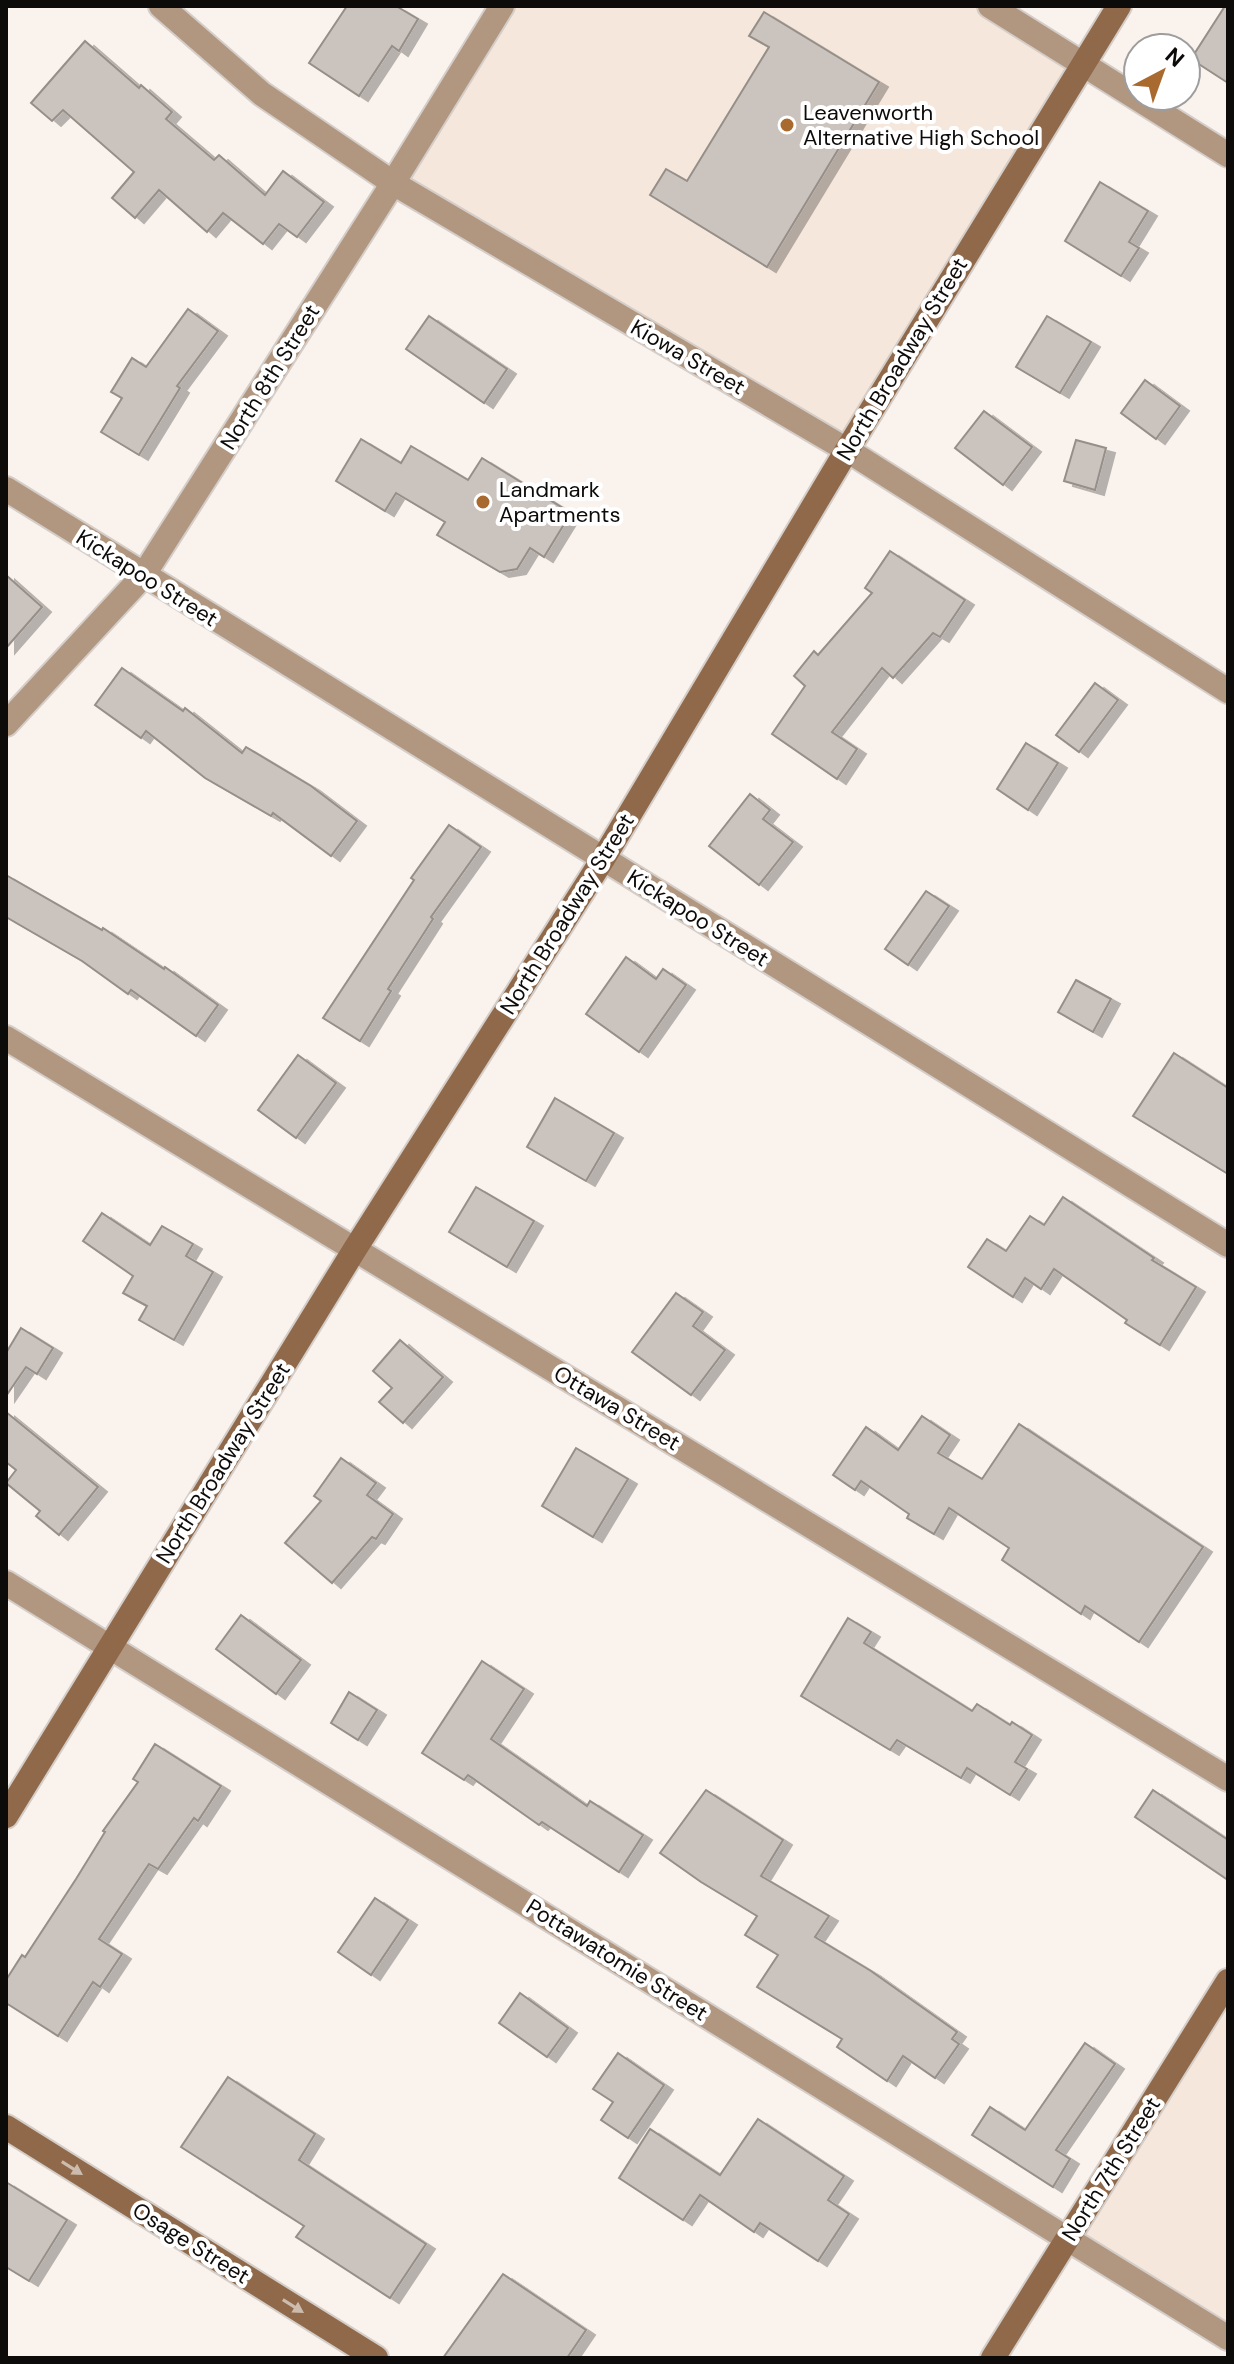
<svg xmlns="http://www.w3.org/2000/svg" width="1234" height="2364" viewBox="0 0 1234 2364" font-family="'DM Sans',sans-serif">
  <defs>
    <filter id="shadow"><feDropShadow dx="9" dy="5" stdDeviation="0" flood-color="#0004"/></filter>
  </defs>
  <rect width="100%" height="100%" fill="#faf2ec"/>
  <g fill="#f6e7dc">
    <polygon points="502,6 990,6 1082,65 847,450 393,183"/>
    <polygon points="1228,1981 1228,2338 1068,2239"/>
  </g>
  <g fill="#cbc3bd" stroke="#968f89" stroke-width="2" filter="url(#shadow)">
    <polygon points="347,6 396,6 418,19 399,51 392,46 359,96 309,63"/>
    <polygon points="1225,6 1228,6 1228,83 1191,59"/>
    <polygon points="764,12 879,82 767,267 650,195 666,169 687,181 769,47 749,36"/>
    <polygon points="85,41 139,88 141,85 172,112 166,119 214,160 219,155 265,195 283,171 324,202 297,237 279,224 263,244 223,213 207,232 159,190 135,218 112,198 134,172 63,110 52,121 31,103"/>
    <polygon points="1100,182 1148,211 1129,242 1139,248 1121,276 1065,241"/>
    <polygon points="188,309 218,331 177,386 180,388 139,455 101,432 122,398 111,392 132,358 146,367"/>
    <polygon points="429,316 507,369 484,403 406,349"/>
    <polygon points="1047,316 1091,342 1060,393 1016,367"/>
    <polygon points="1145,380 1180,406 1156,439 1121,413"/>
    <polygon points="984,411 1032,447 1003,485 955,448"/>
    <polygon points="361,439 401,463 411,446 468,480 482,458 571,513 544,557 530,548 517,569 500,572 437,535 445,522 396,493 385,511 336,481"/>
    <polygon points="1076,440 1106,448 1095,490 1064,481"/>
    <polygon points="890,551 965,600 940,637 933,633 893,678 882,668 832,732 857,749 837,779 772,734 805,686 794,676 814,651 818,655 872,593 865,588"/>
    <polygon points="6,575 42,607 6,648"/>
    <polygon points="122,668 183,711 185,708 242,753 246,747 311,786 357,821 331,856 273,813 271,816 205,778 146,731 141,738 95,705"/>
    <polygon points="1095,683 1118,700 1079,752 1056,735"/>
    <polygon points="1026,743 1058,763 1028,810 997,789"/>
    <polygon points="750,794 770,810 763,819 793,842 759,885 709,846"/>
    <polygon points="449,825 481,847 431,917 433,919 388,989 391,991 360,1041 323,1018 414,880 411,878"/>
    <polygon points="6,875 102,930 103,928 164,969 165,967 218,1005 196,1036 131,990 128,994 82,961 6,917"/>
    <polygon points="926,891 949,906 908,965 885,949"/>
    <polygon points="626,957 656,979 663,969 686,985 639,1052 586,1014"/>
    <polygon points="1076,980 1111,999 1093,1032 1058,1012"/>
    <polygon points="1174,1053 1228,1088 1228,1174 1133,1116"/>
    <polygon points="298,1055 336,1083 296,1138 258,1110"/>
    <polygon points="555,1098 614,1133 586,1181 527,1147"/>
    <polygon points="476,1187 534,1221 507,1267 449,1232"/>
    <polygon points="1063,1197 1154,1258 1152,1260 1196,1287 1160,1345 1125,1323 1127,1320 1054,1269 1041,1289 1025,1278 1013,1297 968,1267 987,1239 1006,1251 1030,1216 1044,1225"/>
    <polygon points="102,1213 150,1245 162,1226 193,1244 186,1256 213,1272 174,1340 139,1320 147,1306 123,1293 133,1276 83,1241"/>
    <polygon points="676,1293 703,1312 693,1326 725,1350 691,1395 632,1352"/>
    <polygon points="21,1328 53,1348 37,1374 26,1367 6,1396 6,1353"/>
    <polygon points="400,1340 443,1377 403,1423 379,1402 392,1388 373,1371"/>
    <polygon points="6,1412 98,1487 59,1535 36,1516 40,1511 6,1483 16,1470 6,1462"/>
    <polygon points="922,1416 950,1435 938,1453 982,1479 1019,1424 1203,1547 1139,1642 1085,1606 1081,1614 1002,1560 1009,1548 949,1508 934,1534 907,1518 909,1514 861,1481 855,1490 833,1475 866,1427 898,1450"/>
    <polygon points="576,1448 628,1479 593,1537 542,1506"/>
    <polygon points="341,1458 376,1483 367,1495 393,1514 376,1539 372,1537 332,1583 285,1543 321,1501 314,1496"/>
    <polygon points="241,1615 301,1660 276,1694 216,1649"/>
    <polygon points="848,1618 871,1632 864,1643 972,1711 977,1704 1010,1725 1012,1722 1032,1735 1015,1762 1027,1769 1010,1795 967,1768 961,1778 897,1740 890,1750 801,1696"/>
    <polygon points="482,1661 524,1689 491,1739 587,1806 590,1801 643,1835 619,1872 542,1822 539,1825 468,1775 464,1780 422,1753"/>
    <polygon points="349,1692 377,1710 358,1740 331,1723"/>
    <polygon points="155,1744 221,1786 198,1821 194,1818 158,1869 149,1864 99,1939 122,1954 100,1987 93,1982 58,2036 6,2003 6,1980 22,1955 25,1957 76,1879 105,1832 103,1831 138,1782 133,1779"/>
    <polygon points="706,1790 783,1840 761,1876 829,1916 815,1937 871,1971 957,2032 952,2039 959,2044 935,2078 903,2056 887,2081 837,2047 842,2039 757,1987 778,1955 745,1935 757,1916 701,1882 660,1853"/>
    <polygon points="1153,1790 1228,1840 1228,1880 1135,1817"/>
    <polygon points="375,1898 408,1920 371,1975 338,1952"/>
    <polygon points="520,1993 568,2028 547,2057 499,2023"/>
    <polygon points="1085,2043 1115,2064 1056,2150 1070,2159 1053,2187 972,2135 990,2107 1025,2130"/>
    <polygon points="618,2053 664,2085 628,2138 601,2120 613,2102 593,2089"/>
    <polygon points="228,2077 315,2134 299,2160 426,2244 390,2298 296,2237 304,2226 181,2147"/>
    <polygon points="758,2119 844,2176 828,2200 849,2214 818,2261 760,2223 754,2232 700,2195 683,2220 619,2178 650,2129 720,2175"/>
    <polygon points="6,2182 67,2220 29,2281 6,2267"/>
    <polygon points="503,2274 586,2330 567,2358 443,2358"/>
  </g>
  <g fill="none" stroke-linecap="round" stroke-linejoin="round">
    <g stroke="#d4cdc8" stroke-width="28">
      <g id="street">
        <polyline points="161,6 262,94 393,183 847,450 1228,691"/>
        <polyline points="990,6 1228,155"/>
        <polyline points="6,489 1228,1245"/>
        <polyline points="6,724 143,576 393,183 502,6"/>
        <polyline points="6,1038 1228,1779"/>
        <polyline points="6,1583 1228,2338"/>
      </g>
    </g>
    <g stroke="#d4cdc8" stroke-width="28">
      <g id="secondary">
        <polyline points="6,1816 355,1249 603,859 847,450 1119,6"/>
        <polyline points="6,2127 376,2358"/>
        <polyline points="993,2358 1228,1981"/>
      </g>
    </g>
    <use href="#street" stroke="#b19680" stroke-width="24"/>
    <use href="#secondary" stroke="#8f6949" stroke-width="24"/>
  </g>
  <defs><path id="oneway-solid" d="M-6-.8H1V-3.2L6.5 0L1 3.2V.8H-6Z" transform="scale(2)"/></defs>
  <g fill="#cdbcad">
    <use href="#oneway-solid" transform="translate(72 2168) rotate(32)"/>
    <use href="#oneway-solid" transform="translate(293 2306) rotate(32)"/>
  </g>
  <g fill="#a86a2f" stroke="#fff" stroke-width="3">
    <circle cx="787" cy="125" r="8"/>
    <circle cx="483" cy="502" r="8"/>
  </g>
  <g text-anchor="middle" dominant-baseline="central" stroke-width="8" stroke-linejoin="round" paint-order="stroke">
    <g font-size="22" fill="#0d0b09" stroke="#fff" text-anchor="start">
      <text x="803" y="112">Leavenworth<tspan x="803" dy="25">Alternative High School</tspan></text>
      <text x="499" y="489">Landmark<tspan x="499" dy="25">Apartments</tspan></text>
    </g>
    <g font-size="22" fill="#0d0b09" stroke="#fff">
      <text transform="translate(688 357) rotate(30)">Kiowa Street</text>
      <text transform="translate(902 359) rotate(-59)">North Broadway Street</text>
      <text transform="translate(270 377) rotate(-58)">North 8th Street</text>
      <text transform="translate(147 578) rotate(32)">Kickapoo Street</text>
      <text transform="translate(567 914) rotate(-58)">North Broadway Street</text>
      <text transform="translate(698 918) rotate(32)">Kickapoo Street</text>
      <text transform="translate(617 1408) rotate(31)">Ottawa Street</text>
      <text transform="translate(223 1463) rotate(-58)">North Broadway Street</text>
      <text transform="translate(617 1960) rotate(32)">Pottawatomie Street</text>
      <text transform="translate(1111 2169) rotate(-58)">North 7th Street</text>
      <text transform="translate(191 2243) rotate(32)">Osage Street</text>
    </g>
  </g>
  <rect width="1234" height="2364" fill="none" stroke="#0d0b09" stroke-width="16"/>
  <g transform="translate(1162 72) rotate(41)"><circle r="38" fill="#ffffff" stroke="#9e9d9d" stroke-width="2"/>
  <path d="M0-6L14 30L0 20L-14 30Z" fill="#a86a2f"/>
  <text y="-12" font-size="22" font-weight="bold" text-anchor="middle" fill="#0d0b09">N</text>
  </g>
</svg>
